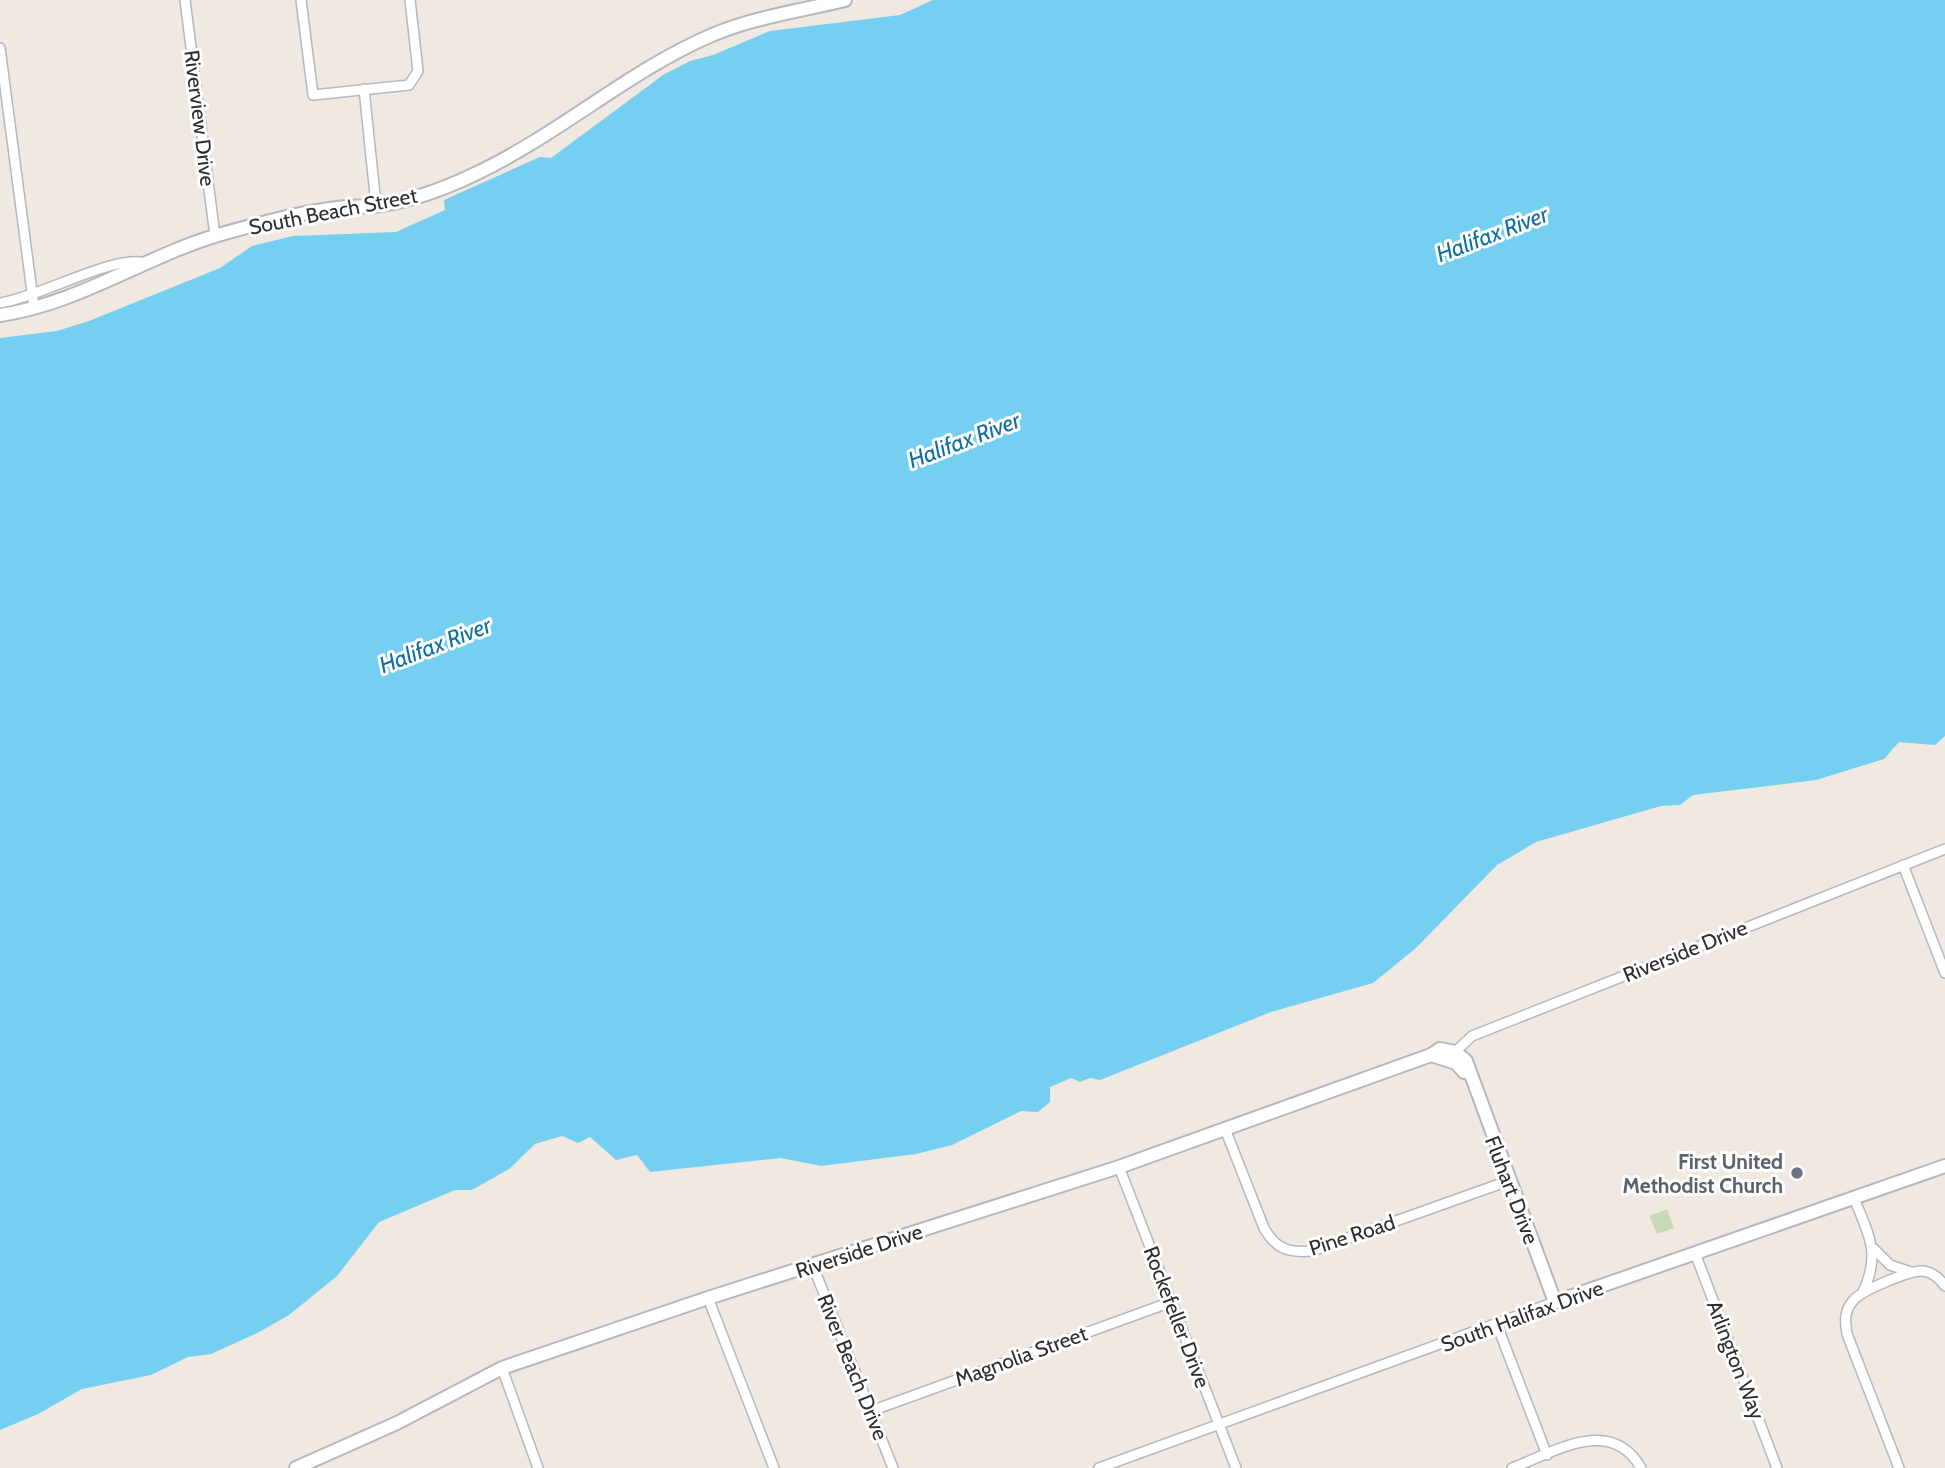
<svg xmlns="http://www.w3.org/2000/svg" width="1945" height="1468" viewBox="0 0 1945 1468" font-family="Cabin,sans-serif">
  <rect width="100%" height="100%" fill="#efe9e1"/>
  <polygon fill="#c8d9b8" points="1667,1209 1674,1228 1657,1234 1649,1216"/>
  <polygon fill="#75cff0" points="933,0 1945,0 1945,736 1935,745 1899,742 1884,759 1816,780 1693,795 1680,805 1661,806 1536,842 1497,865 1416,948 1373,983 1271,1012 1100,1080 1090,1078 1080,1082 1071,1078 1050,1087 1050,1102 1038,1112 1021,1111 952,1145 916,1154 821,1166 781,1158 650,1172 637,1155 616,1160 590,1137 578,1143 562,1136 535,1144 509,1169 472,1190 455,1190 379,1222 337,1276 289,1315 259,1332 211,1354 188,1357 151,1375 82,1389 38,1414 0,1430 0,338 57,331 89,321 220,268 252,246 293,236 396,232 445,210 444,200 540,157 551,158 663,75 690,61 713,55 770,31 900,15"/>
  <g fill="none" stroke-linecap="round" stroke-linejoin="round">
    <g stroke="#b4b7c1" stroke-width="12">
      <g id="street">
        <polyline points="185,0 215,236"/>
        <polyline points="301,0 313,95 409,85 418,71 410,0"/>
        <polyline points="0,48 34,307"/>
        <polyline points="364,89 376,205"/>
        <path d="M0 303C41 297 113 254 146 263"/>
        <polyline points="1903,865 1945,973"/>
        <polyline points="1455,1052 1472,1036 1945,849"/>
        <path d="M1225 1129 1264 1228C1276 1249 1288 1253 1312 1251L1508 1181"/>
        <polyline points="1119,1167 1236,1468"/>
        <path d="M1854 1198C1869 1236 1881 1253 1863 1292"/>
        <polyline points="1874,1249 1890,1265 1911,1272"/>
        <polyline points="1695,1253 1777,1468"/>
        <polyline points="813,1266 893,1468"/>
        <polyline points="708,1298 774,1468"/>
        <polyline points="1497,1325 1547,1455"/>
        <polyline points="502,1368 538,1468"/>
        <polyline points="871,1411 1171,1302"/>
        <polyline points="1099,1468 1555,1302"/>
        <path d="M1512 1468C1555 1452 1611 1415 1641 1468"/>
        <path d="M1899 1468 1847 1334C1845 1322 1844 1312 1852 1302 1859 1291 1910 1270 1923 1271 1932 1272 1940 1279 1945 1286"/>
      </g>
    </g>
    <g stroke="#b4b7c1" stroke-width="16">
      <g id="secondary">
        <path d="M0 315C78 304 144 257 218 235 257 224 297 213 337 208 349 206 362 207 374 206 408 202 444 189 475 174 558 135 630 70 712 35 755 17 800 11 845 0"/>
        <polyline points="1431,1055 1456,1063 1464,1072"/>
        <polyline points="296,1468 397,1423 502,1368 708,1298 1119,1167 1431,1055 1440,1049 1455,1052 1466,1061 1555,1302 1945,1166"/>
      </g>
    </g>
    <use href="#street" stroke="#fff" stroke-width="9"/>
    <use href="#secondary" stroke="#fff" stroke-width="12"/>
  </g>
  <circle fill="#6b7280" stroke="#fff" stroke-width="2.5" cx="1797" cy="1173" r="7"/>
  <g text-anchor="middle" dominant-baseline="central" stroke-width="6" stroke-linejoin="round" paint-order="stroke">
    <g font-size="21" fill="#2e2e2e" stroke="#fff">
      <text transform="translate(200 118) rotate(83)">Riverview Drive</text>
      <text transform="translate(333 211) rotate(-11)">South Beach Street</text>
      <text transform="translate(1685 951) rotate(-22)">Riverside Drive</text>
      <text transform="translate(1512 1190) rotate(69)">Fluhart Drive</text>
      <text transform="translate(1352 1235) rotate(-18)">Pine Road</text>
      <text transform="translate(859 1251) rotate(-18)">Riverside Drive</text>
      <text transform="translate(1522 1316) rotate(-20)">South Halifax Drive</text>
      <text transform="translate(1177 1317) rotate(69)">Rockefeller Drive</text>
      <text transform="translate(1021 1356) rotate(-20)">Magnolia Street</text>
      <text transform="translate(1736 1360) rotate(69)">Arlington Way</text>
      <text transform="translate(853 1367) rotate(68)">River Beach Drive</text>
    </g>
    <g font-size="21" font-weight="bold" fill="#5b616d" stroke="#fff" text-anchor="end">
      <text x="1783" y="1161">First United<tspan x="1783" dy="24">Methodist Church</tspan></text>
    </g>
    <g font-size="23" font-style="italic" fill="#0d6fa3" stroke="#fff">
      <text transform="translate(1492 234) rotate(-21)">Halifax River</text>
      <text transform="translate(964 440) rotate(-21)">Halifax River</text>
      <text transform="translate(435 645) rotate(-21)">Halifax River</text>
    </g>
  </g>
</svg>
